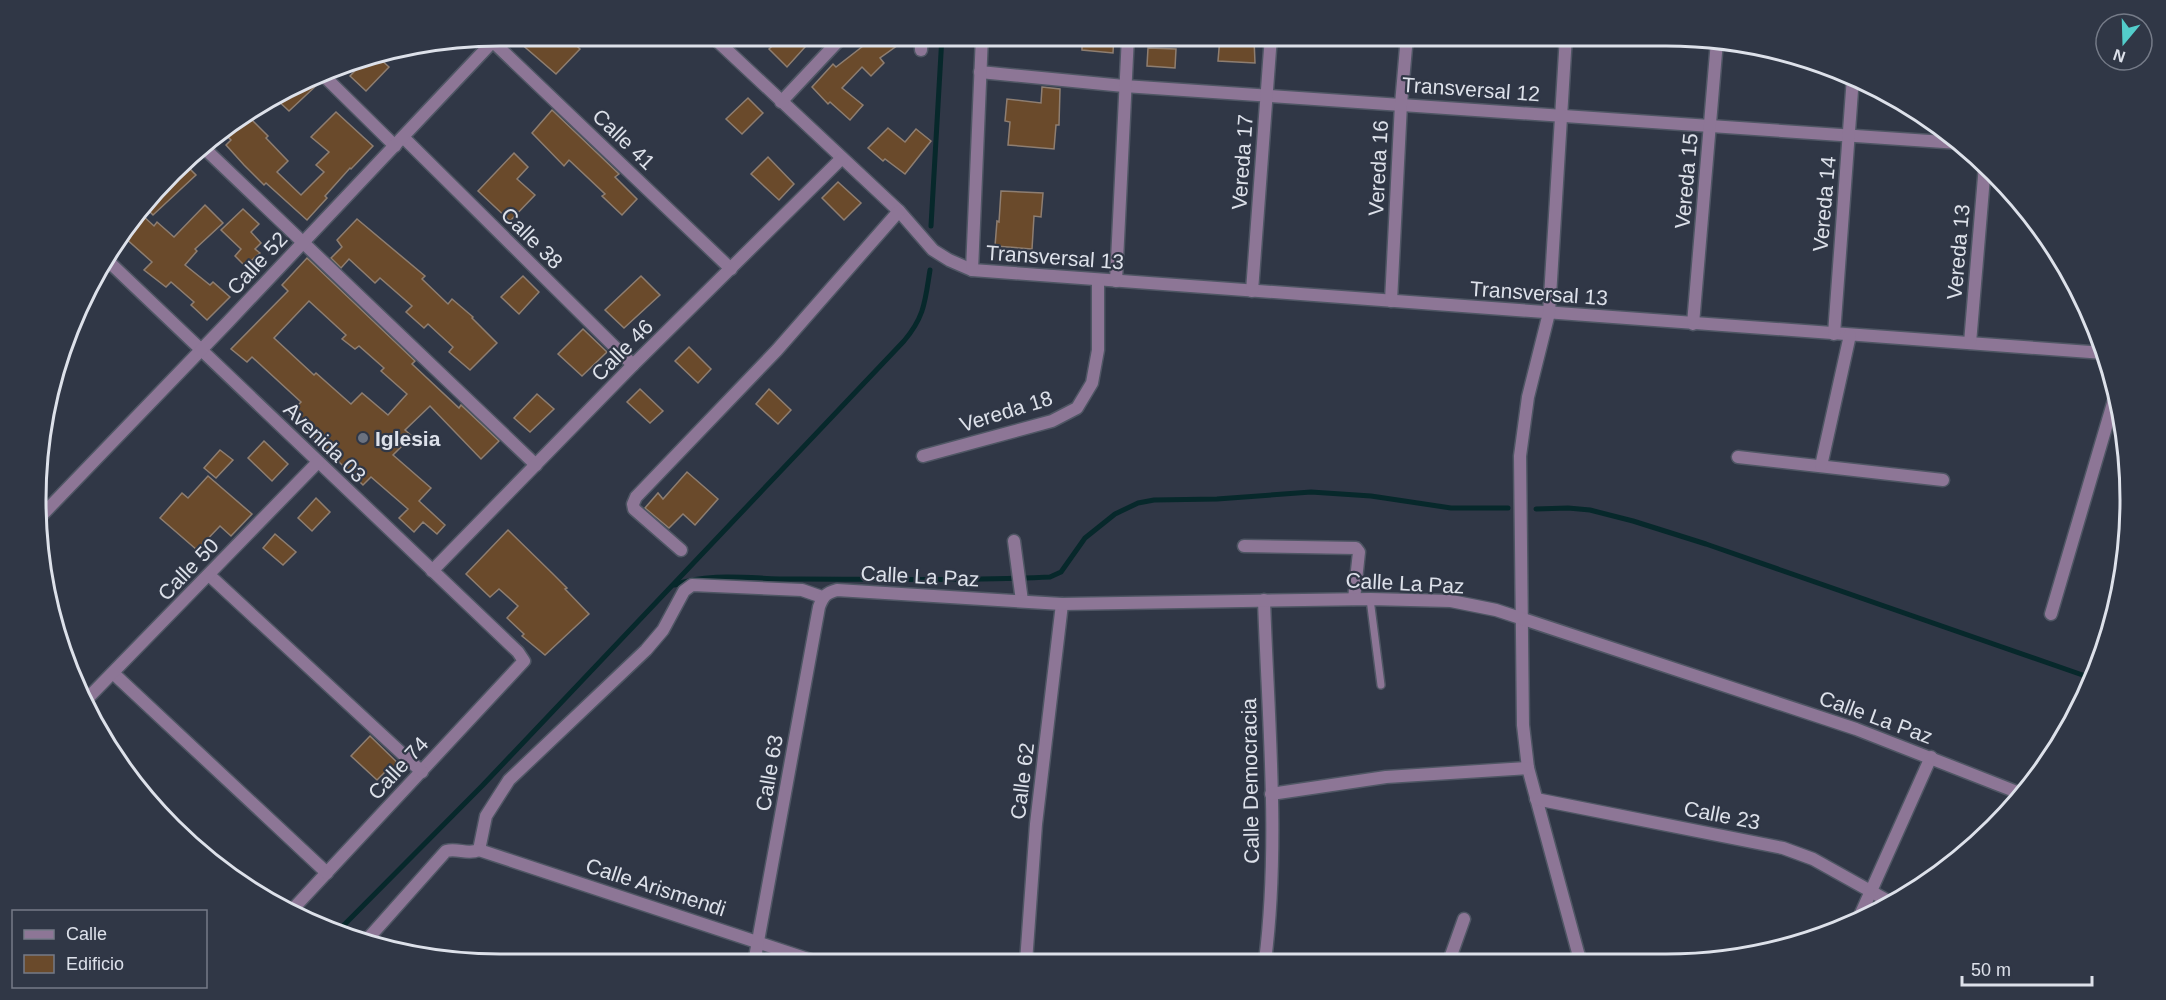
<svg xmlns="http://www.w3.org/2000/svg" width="2166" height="1000" viewBox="0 0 2166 1000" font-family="Arial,sans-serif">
  <rect width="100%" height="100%" fill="#303746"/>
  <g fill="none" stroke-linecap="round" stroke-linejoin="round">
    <g stroke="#07282b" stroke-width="5">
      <polyline points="931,226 942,36"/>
      <polyline points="1536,509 1568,508 1590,510 1633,521 1706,544 2094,679"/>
      <path d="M675 585C711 571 759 580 798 579 882 579 966 581 1050 577L1061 572 1085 538 1115 514 1138 503 1154 500 1217 499 1311 492 1371 496 1451 508H1508"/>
      <path d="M336 933 482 786 904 341C925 316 925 301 930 270"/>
    </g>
  </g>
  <g fill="#6a4a2b" stroke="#8e7e71" stroke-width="1.5" fill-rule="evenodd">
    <polygon points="512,36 566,36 580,49 556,74"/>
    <polygon points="783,36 815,36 787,67 769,49"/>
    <polygon points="876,36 891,36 898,45 880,58 884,63 871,76 862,67 842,88 863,105 850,120 830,102 828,104 812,87 833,64 836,67"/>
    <polygon points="1082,36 1114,36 1113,53 1082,50"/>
    <polygon points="1220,37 1254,39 1255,63 1218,61"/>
    <polygon points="1148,48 1176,49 1175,68 1147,66"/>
    <polygon points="377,56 389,67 366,91 350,76 367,58"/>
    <polygon points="314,77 319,83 289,111 273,96"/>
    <polygon points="1042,87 1060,89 1059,125 1056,125 1054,149 1008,145 1010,122 1005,121 1007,99 1041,103"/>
    <polygon points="748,98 763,113 742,134 726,119"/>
    <polygon points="552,110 619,174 615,177 637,199 622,215 602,196 605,194 569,160 564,166 532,133"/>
    <polygon points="336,112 373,146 351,169 350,168 325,196 327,198 307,220 266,183 264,185 244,165 226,145 231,140 222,131 246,114 268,136 266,138 288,161 277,172 301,195 324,172 316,165 329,152 311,137"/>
    <polygon points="888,128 905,142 916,129 931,141 905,174 885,159 883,161 868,148"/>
    <polygon points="514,153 528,167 517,179 535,195 510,221 478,191"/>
    <polygon points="768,157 794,184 779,200 751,174"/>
    <polygon points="184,163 196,175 153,215 147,209"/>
    <polygon points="838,182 861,203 844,220 822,198"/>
    <polygon points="1001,191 1043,193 1041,217 1034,216 1032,249 995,246 997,221 999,222"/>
    <polygon points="205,205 223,223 195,249 197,251 185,265 210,285 213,282 230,297 207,320 191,305 194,302 171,282 166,287 144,270 152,262 124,237 142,215 154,226 157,222 174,237"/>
    <polygon points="243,209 259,224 251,232 261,243 255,249 260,253 245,266 235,256 241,249 221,230"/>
    <polygon points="357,219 425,276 422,279 448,304 452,299 473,317 472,318 497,343 470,370 449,352 453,347 428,324 424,328 406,312 412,306 380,278 375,283 349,259 341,268 331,258 342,247 337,240"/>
    <path d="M307 258 415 361 412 364 459 408 461 405 499 441 481 459 430 406 405 430 412 436 393 455 431 488 419 501 445 525 437 534 423 522 414 532 399 518 408 509 371 477 363 485 289 414 301 402 252 357 247 362 231 349 288 291 282 285ZM309 301 346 335 342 339 355 349 359 346 384 368 381 371 407 394 388 415 362 393 351 404 316 373 314 375 274 338Z"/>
    <polygon points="523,276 539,292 519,314 501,297"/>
    <polygon points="641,276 660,295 624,328 605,310"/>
    <polygon points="583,329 607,352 582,376 558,354"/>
    <polygon points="689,347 711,369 698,383 675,361"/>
    <polygon points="640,389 663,411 650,423 627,402"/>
    <polygon points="769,389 791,410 778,424 756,404"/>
    <polygon points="537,394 554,409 530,432 514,418"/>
    <polygon points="264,441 288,464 272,481 248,458"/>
    <polygon points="220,450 233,460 216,478 204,468"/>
    <polygon points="687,472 718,499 695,525 683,514 669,528 645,508 658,493 663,499"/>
    <polygon points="208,476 252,514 231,536 220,526 197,550 160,518 182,493 188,498"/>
    <polygon points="316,498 330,512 312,531 298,518"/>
    <polygon points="508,530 553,574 567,588 565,589 589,614 545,655 522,636 524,634 507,618 518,606 499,589 490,597 466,574"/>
    <polygon points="275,534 296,552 283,565 263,548"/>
    <polygon points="370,736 405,770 395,780 386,771 377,780 351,756"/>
  </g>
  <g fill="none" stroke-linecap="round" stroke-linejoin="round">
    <g stroke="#4f5664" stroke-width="10">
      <polyline id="lane" points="1370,599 1381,685"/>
    </g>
    <g stroke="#4f5664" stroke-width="15">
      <g id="street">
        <polyline points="712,36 899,211 933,250 949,260 972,270 2104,353"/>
        <polyline points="921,36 921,50"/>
        <polyline points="1566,36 1549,313 1528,397 1520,456 1523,725 1528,768 1580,960"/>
        <polyline points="489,38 731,269"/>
        <polyline points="980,72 1124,86 1959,143"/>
        <polyline points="322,74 395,146"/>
        <polyline points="781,102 843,36"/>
        <polyline points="403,137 633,365"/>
        <polyline points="202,146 536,465"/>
        <polyline points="106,259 518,652 524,661 292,910"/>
        <polyline points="972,270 982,36"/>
        <polyline points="1116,281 1128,36"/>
        <polyline points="1252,291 1271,36"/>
        <polyline points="1391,301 1401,104 1407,36"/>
        <polyline points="1693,324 1717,41"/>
        <polyline points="1834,334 1853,77"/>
        <polyline points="1970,343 1985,165"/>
        <polyline points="923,456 1052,421 1077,408 1092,383 1098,350 1098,280"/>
        <polyline points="1738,457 1943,480"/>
        <polyline points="1821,466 1850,335"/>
        <polyline points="42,515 228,322 498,36"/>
        <polyline points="1014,541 1022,601"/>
        <polyline points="1244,546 1356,548 1359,552 1354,599"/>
        <polyline points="681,550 634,509 633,504 636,497 777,350 899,211"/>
        <polyline points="432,571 633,365 842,158"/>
        <polyline points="209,575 422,772"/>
        <path d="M1264 600C1268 720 1280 843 1265 961"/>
        <polyline points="2051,614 2116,393"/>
        <polyline points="113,673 327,873"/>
        <polyline points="84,702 318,462"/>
        <polyline points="1271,794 1386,777 1528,768"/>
        <polyline points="1536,799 1783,848 1813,859 1890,902"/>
        <polyline points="479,850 486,816 509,780 646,650 663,630 684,591 692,585 802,590 822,597"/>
        <polyline points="479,850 820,963"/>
        <polyline points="1858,920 1931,757"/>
        <path d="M365 942 446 851C458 848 468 855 479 850"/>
        <polyline points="1449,961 1464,919"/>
        <polyline points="1026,962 1036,824 1062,604"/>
        <path d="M754 963 819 607C823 596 826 593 837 590L1062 604 1370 599 1451 601 1496 610 1856 729 2022 794"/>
      </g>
    </g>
    <use href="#lane" stroke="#8d7696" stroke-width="7"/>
    <use href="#street" stroke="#8d7696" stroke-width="12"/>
  </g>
  <circle fill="#6b7280" stroke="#303746" stroke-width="2" cx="363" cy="438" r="6"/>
  <g text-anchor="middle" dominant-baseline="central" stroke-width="4.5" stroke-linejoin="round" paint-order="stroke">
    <g font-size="21" fill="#dde1ea" stroke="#303746">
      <text transform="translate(1471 89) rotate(4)">Transversal 12</text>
      <text transform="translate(624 139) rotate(44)">Calle 41</text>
      <text transform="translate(1242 162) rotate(-86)">Vereda 17</text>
      <text transform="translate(1378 168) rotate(-87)">Vereda 16</text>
      <text transform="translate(1686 181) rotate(-85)">Vereda 15</text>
      <text transform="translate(1824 204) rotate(-85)">Vereda 14</text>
      <text transform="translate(532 238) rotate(45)">Calle 38</text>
      <text transform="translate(1958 252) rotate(-85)">Vereda 13</text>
      <text transform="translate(1055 257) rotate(4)">Transversal 13</text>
      <text transform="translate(257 263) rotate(-47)">Calle 52</text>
      <text transform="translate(1539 293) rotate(4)">Transversal 13</text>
      <text transform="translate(622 350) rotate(-45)">Calle 46</text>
      <text transform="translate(1006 411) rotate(-17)">Vereda 18</text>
      <text transform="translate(325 442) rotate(44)">Avenida 03</text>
      <text transform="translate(188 569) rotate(-46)">Calle 50</text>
      <text transform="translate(920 576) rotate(3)">Calle La Paz</text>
      <text transform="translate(1405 583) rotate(3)">Calle La Paz</text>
      <text transform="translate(1876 717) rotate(20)">Calle La Paz</text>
      <text transform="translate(398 768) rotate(-47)">Calle 74</text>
      <text transform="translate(769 773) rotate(-80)">Calle 63</text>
      <text transform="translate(1022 781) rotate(-83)">Calle 62</text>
      <text transform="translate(1250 781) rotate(-91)">Calle Democracia</text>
      <text transform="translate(1722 815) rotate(11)">Calle 23</text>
      <text transform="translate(656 887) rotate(18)">Calle Arismendi</text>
    </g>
    <g font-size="21" font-weight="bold" fill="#dde1ea" stroke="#303746" text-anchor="start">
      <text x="375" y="438">Iglesia</text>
    </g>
  </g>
  <path d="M0 0H2166V1000H0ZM500 46H1666A454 454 0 0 1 2120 500V500A454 454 0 0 1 1666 954H500A454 454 0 0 1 46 500V500A454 454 0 0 1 500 46Z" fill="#303746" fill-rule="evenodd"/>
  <path fill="none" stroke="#dde1ea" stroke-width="3" d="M500 46H1666A454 454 0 0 1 2120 500V500A454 454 0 0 1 1666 954H500A454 454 0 0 1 46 500V500A454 454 0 0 1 500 46Z"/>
  <rect x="12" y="910" width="195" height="78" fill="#303746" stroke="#757b88" stroke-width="1.5"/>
  <rect x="24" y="930" width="30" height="9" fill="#8d7696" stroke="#757b88" stroke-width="1.5"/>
  <text x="66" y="940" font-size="18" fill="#dde1ea">Calle</text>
  <rect x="24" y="955" width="30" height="18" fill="#6a4a2b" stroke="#757b88" stroke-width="1.5"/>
  <text x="66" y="970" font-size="18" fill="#dde1ea">Edificio</text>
  <g transform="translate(2124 42) rotate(199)"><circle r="28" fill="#303746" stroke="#757b88" stroke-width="1.5"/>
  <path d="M0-4.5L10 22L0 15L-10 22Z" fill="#53cdcb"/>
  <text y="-9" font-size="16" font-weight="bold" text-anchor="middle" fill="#dde1ea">N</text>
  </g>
  <path d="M1962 976v9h130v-9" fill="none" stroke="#dde1ea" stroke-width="3"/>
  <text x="1971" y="976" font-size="18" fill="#dde1ea" stroke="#303746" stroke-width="4.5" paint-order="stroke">50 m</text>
</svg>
